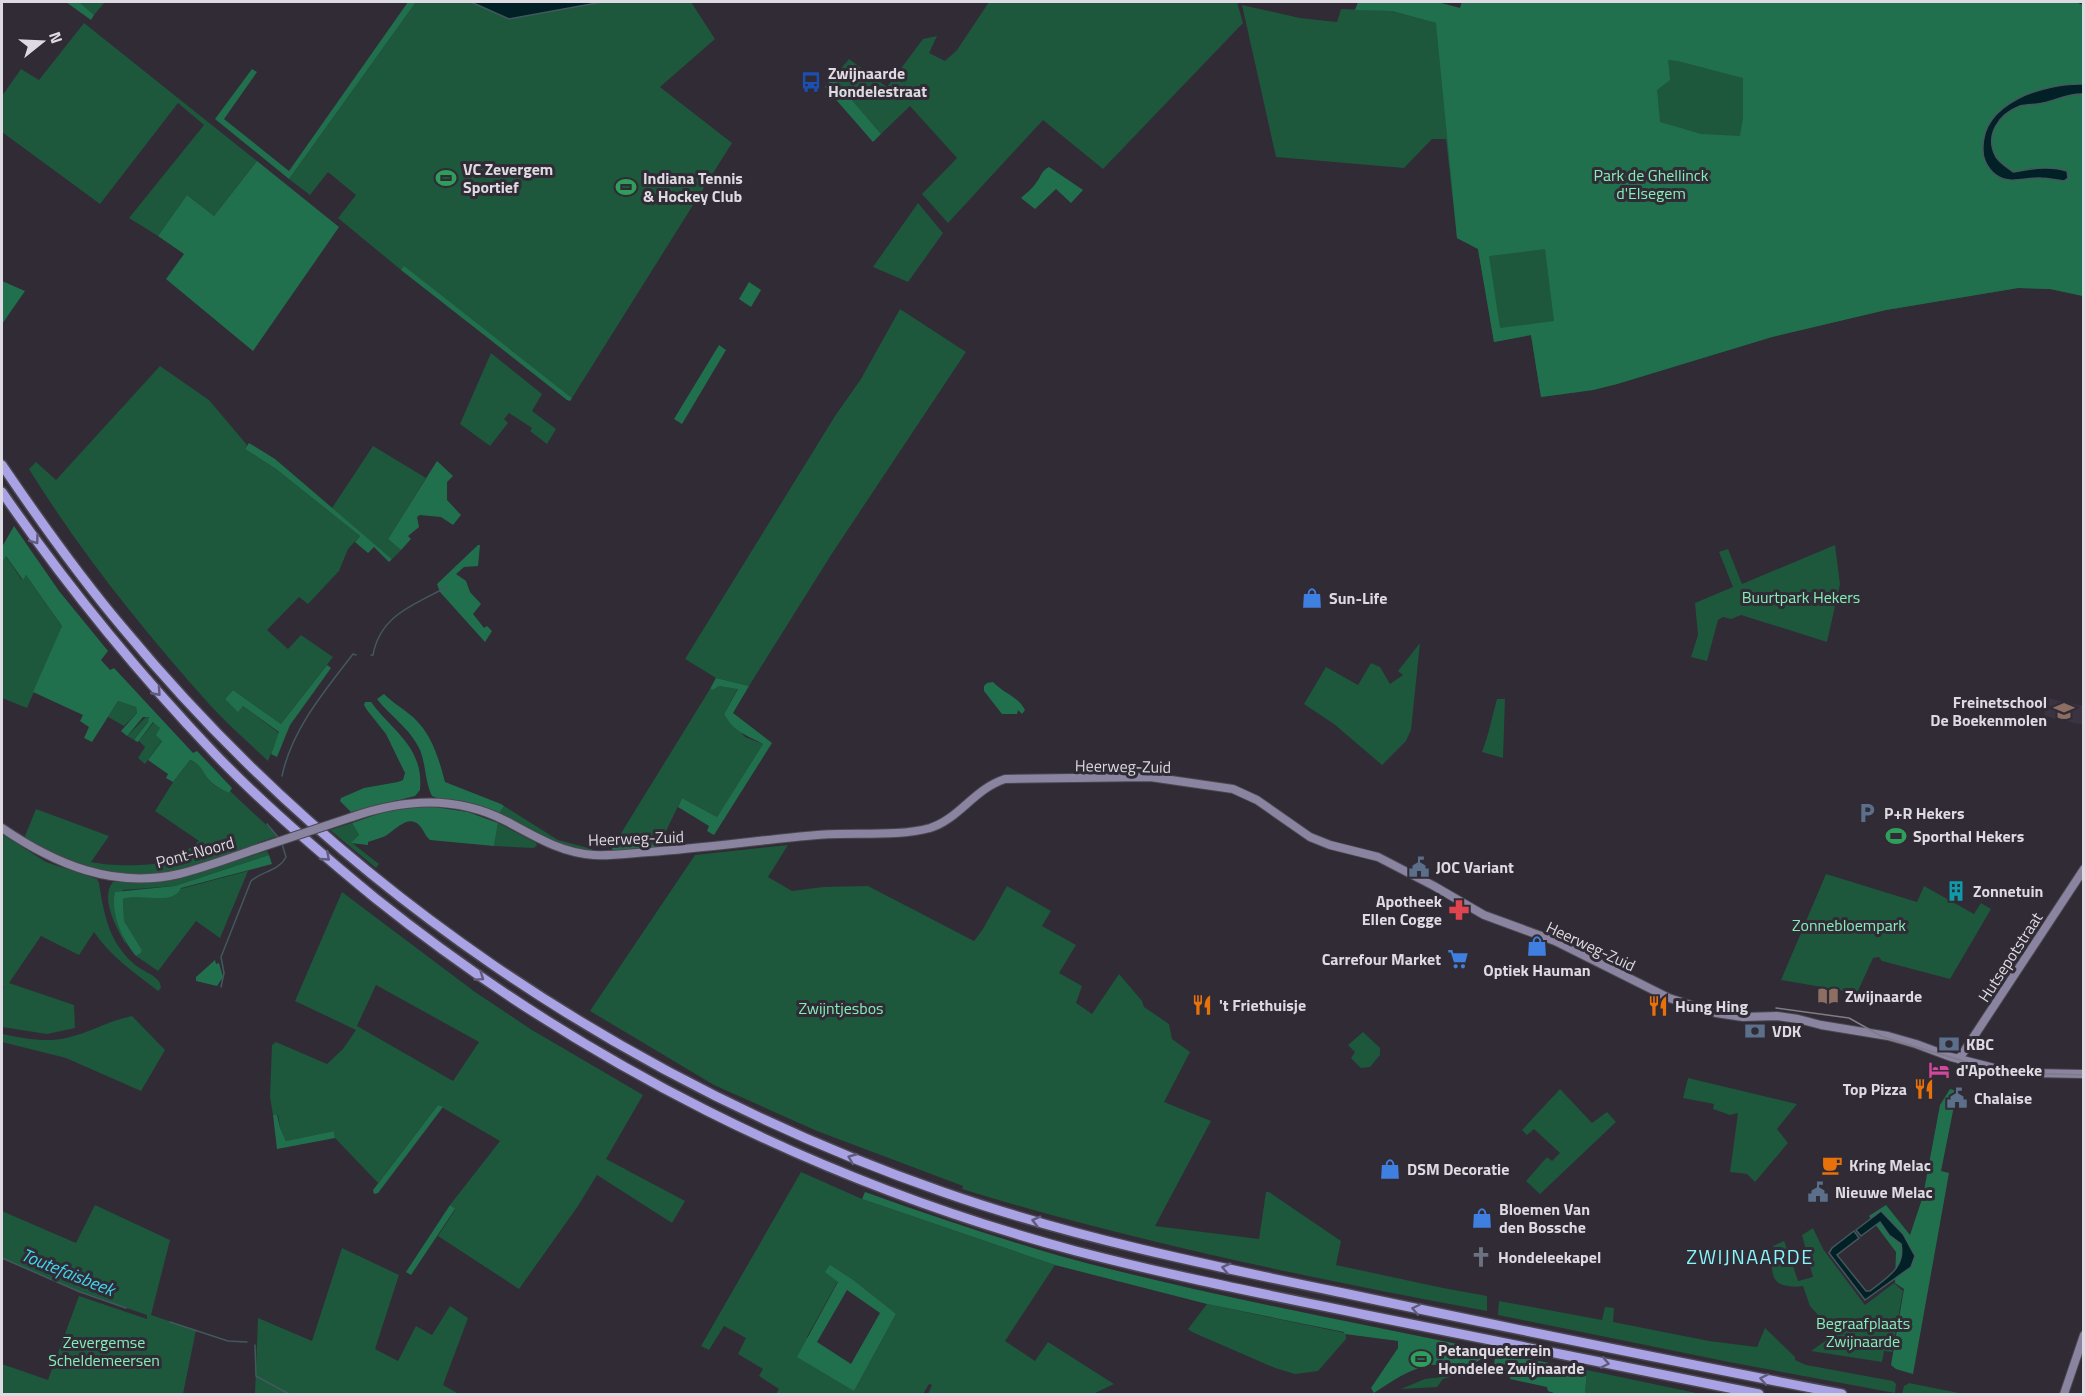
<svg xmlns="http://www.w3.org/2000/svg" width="2085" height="1396" viewBox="0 0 2085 1396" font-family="'Titillium Web',sans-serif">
  <rect width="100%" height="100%" fill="#302b35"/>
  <polygon fill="#3b3242" points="2047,698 2083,706 2083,725 2044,716"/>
  <g fill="#1d573c" fill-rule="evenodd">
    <polygon points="79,2 105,2 94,15"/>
    <polygon points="416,2 471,2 509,19 602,2 691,2 715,39 660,87 732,143 572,398 404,267 401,270 338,218 356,195 328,172 310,195 289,179"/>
    <polygon points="989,2 1237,2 1243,23 1103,169 1043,120 948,223 922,194 957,158 910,106 881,134 833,78 849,59 887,87 923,39 937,36 929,53 945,61 957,50"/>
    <polygon points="1437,2 1460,8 1462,2 2074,2 2084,5 2083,296 2050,289 2018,288 1886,310 1772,337 1617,384 1593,390 1541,397 1531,335 1494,342 1478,249 1457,238 1446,139 1432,139 1404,168 1276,157 1242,5 1300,18 1337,22 1341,9 1392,11 1436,23"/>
    <polygon points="84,23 257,161 214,216 187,195 158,236 129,218 204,125 178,103 100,204 2,132 2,96 21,69 39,80"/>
    <polygon points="918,203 943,233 908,282 873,267"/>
    <polygon points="900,309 966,352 831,555 749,686 716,678 685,659 835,416 861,379"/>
    <polygon points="491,353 542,394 532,411 556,429 547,444 530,431 532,428 509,413 504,419 508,423 490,446 460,424"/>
    <path d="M160 366 209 400 247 445 245 449 276 469 360 536 348 549 339 571 308 604 299 597 267 630 288 649 301 635 333 657 281 724 233 690 225 699 238 711 243 706 279 733 268 761C248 742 227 724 209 704 143 630 81 553 29 469L36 462 56 480Z"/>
    <polygon points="373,446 426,478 388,539 401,550 392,559 332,508"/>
    <polygon points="1835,545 1840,584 1827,642 1741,615 1731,619 1723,617 1718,620 1707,661 1691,657 1698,635 1695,603 1733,587 1719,552 1728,549 1742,584"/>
    <polygon points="5,555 22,580 26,575 62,626 27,708 2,698 2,563"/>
    <polygon points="1420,643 1411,730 1406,741 1382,765 1334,724 1304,704 1326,667 1358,685 1371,663 1380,667 1390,684 1403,675 1398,671"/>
    <polygon points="719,686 738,688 724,714 745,737 763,744 717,817 682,798 665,833 665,843 612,848 710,689 713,690"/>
    <path d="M1497 699H1505L1503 758 1482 752C1489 734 1492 717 1497 699Z"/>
    <polygon points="118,701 136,707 137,713 124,726 108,717"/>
    <polygon points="147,716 150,719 134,740 127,736"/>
    <polygon points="154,722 160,728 162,740 145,764 138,758 145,747 139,741"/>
    <path d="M190 760 199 764 209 780 215 786 229 793 230 791 278 836 257 843V845C200 864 143 888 83 867 64 861 46 850 29 842L25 836 36 809 109 836 91 862C109 866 150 867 167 861 179 856 189 849 199 841L155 811 173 782Z"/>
    <polygon points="504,806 558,840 592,849 591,852 557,844 499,814"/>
    <polygon points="352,823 359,835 352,843 379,864 376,868 330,830"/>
    <polygon points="498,823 536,843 537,846 533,848 494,846"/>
    <path d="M2 834 46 862 97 879 99 883C104 915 109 942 134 964 143 972 161 976 161 988L158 991C135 973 111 957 94 932L79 955 41 936 9 983 74 1005 75 1028 47 1034 2 1027V991L4 987 2 986Z"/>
    <path d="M788 845 768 877 792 891 823 887 868 886 974 941 983 929 1007 886 1051 911 1042 926 1076 945 1059 973 1082 986 1076 1003 1092 1014 1119 974 1142 1001 1144 1007 1169 1024 1172 1039 1190 1052 1164 1102 1211 1121 1155 1226 1259 1239 1266 1192H1269L1341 1241 1336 1265 1443 1288 1487 1296V1311C1310 1278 1134 1242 962 1189L963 1186 817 1131 714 1085 590 1011 695 855Z"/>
    <path d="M267 851 269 855 175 886 123 890 115 912 127 946C118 931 99 898 113 882L161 881 180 878Z"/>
    <polygon points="248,871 220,938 196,921 158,971 136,956 141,953 142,950 124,921 123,899 131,896 150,897"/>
    <polygon points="1826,874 1917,902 1924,886 1974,914 1981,903 1991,909 1950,979 1882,961 1879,957 1873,958 1857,993 1781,980"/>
    <path d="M342 892 475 992 532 1030 643 1095 606 1159 685 1201 672 1223 597 1175 578 1206 519 1289 438 1236 455 1210 450 1205 500 1141 438 1105 378 1183 335 1138 334 1131 286 1141 280 1128 278 1115H273L270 1097 272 1045 276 1042 327 1064 343 1049 356 1030 295 1001ZM376 985 479 1042 453 1081 357 1026Z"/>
    <path d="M132 1016 165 1050 141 1091 66 1058 2 1042V1034C23 1038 45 1043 66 1038 89 1033 108 1021 132 1016Z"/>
    <polygon points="1363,1032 1380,1048 1380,1055 1370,1067 1361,1068 1351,1058 1355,1052 1348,1045"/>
    <polygon points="1688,1078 1797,1104 1777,1129 1788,1143 1755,1182 1747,1174 1730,1172 1738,1113 1730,1115 1713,1109 1714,1104 1683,1098"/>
    <polygon points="1560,1089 1592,1123 1607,1112 1616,1122 1540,1194 1526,1181 1547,1157 1552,1161 1560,1153 1534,1129 1527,1135 1522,1130"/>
    <path d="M801 1172 862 1199 1055 1265 1005 1341 1035 1361 1048 1342 1114 1384 1093 1394H928L932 1385 929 1384 923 1394H776L779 1389 759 1376 763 1369 738 1354 746 1338 724 1326 709 1350 701 1346ZM838 1281 896 1314 854 1391 807 1337Z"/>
    <polygon points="95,1205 170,1240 151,1315 196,1330 183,1394 2,1394 2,1364 48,1380 79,1296 147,1319 147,1315 80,1292 2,1258 2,1211 76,1243"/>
    <path d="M1813 1228 1823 1249 1865 1305 1894 1283 1903 1291 1892 1352 1884 1351 1882 1362 1811 1351 1835 1334 1810 1306 1803 1286C1796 1287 1791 1287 1783 1285 1767 1280 1773 1258 1773 1246L1784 1241 1790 1256 1787 1257 1788 1260H1791L1798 1281 1813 1277 1802 1235Z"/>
    <polygon points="342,1248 399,1275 375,1349 398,1361 416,1326 432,1335 450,1306 468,1318 443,1385 459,1394 255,1394 258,1318 312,1341"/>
    <polygon points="1499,1301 1602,1320 1605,1307 1614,1308 1613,1322 1709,1341 1757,1347 1765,1328 1795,1357 1795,1360 1806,1365 1893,1381 1896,1384 1895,1393 1729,1362 1498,1315"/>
    <polygon points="1207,1304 1345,1333 1346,1339 1318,1371 1295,1374 1275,1368 1192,1332 1188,1329"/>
    <polygon points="1587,1370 1701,1394 1585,1394"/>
    <polygon points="1450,1376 1450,1377 1443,1379 1437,1387 1401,1389 1425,1379"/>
    <polygon points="1909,1383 1964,1394 1902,1394 1904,1386"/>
  </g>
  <g fill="#21704d" fill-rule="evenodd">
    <polygon points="66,2 79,2 94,15 91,20"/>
    <polygon points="408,2 416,2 289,179 215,119 252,69 257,72 224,119 289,171"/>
    <path d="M1358 2H1437L1460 8 1462 2H2074L2083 5V84C2058 83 2034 90 2011 102 2006 105 2002 110 1998 115 1977 138 1976 159 2001 179L2039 178 2064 181 2032 168 2014 172C2008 168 2000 163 1996 157 1984 135 2000 114 2020 106 2027 104 2036 105 2043 103 2057 100 2069 93 2083 94V296L2050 289 2018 288 1886 310 1772 337 1617 384 1593 390 1541 397 1531 335 1494 342 1478 249 1457 238 1436 23 1392 11 1355 10ZM1668 60 1678 61 1743 78V118L1740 136 1701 134 1660 122 1657 90 1670 80ZM1545 249 1554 321 1500 328 1489 256Z"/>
    <polygon points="833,78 881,134 873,142 825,87"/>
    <polygon points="257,161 339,227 253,351 166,279 184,254 158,236 187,195 214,216"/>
    <path d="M1049 167 1083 190 1071 203 1056 189 1035 209 1021 198C1026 193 1032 189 1036 183 1041 177 1041 171 1049 167Z"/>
    <polygon points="404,266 572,398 570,401 567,400 401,270"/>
    <polygon points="2,281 25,291 2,324"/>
    <polygon points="749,282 761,290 751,307 739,299"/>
    <polygon points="719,345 726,350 682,424 674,419"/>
    <polygon points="249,443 275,459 392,559 389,562 374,547 368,553 355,542 360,536 276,469 245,449"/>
    <polygon points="437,461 453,476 447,482 447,500 461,515 453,525 441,517 420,515 417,517 419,527 408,536 411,539 401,550 388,539"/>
    <path d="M14 526 59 591 108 651 101 660 110 670 114 668 193 753 197 751 232 788 229 793C223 790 216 787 211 782 203 774 202 764 190 760L173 782 166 778 168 774 148 760 162 741 156 735 160 728 153 722 138 742 134 740 148 722 149 717H143L127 736 121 731 137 713 136 707 118 701 92 742 84 738 89 727 80 721 83 715 33 692 62 626 26 575 23 580 6 556 2 563V547Z"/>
    <polygon points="478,545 480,545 478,566 464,567 456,574 466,581 470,592 481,604 473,614 484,628 487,626 492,631 485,642 440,592 437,584"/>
    <polygon points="327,665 331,668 290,725 277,757 271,754 279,732 243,706 238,712 225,699 233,690 281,724"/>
    <path d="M716 678 749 686 733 713 772 743 714 835 707 831 709 826 678 807 682 798 717 817 763 744C745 734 735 733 724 714L738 689 719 686 713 690 710 689Z"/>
    <path d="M993 682C1003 693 1019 697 1025 710L1022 714 1018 710 1017 714H1002L984 691V686L987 683Z"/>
    <path d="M384 694C393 703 404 709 414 718 432 735 439 759 445 782L501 804 504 806 499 814 454 800 439 799 432 796C425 782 426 765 420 750 410 728 391 717 377 699Z"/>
    <path d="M365 702H371C393 732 424 747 420 790L415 796 351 812 340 801 341 798 364 788 398 782 403 780 405 773 386 734 367 710 364 705Z"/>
    <path d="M428 806 468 812 498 823 494 846 430 840C425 836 423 828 418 824 406 814 392 834 383 837 378 839 373 840 368 842V845L351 843 359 835 352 823 387 811Z"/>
    <polygon points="665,843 666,847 613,852 612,848"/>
    <path d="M269 855 272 864 181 888C173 907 139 892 123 899L124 921 142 950 141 953 136 956C123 941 110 913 115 892L175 886Z"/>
    <polygon points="215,960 216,964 219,963 223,977 217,986 196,981 196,977"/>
    <polygon points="1950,1089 1957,1091 1941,1171 1949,1173 1913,1374 1896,1369 1891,1365 1904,1289 1895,1283 1896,1252 1869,1216 1886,1205 1910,1235 1923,1196 1940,1105"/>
    <polygon points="438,1105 443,1107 378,1193 374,1194 373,1190"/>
    <polygon points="273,1115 277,1115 280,1128 286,1141 334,1131 335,1138 277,1149"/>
    <path d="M865 1192C929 1215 994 1237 1060 1256 1200 1294 1344 1320 1486 1350 1484 1356 1481 1361 1474 1363 1460 1367 1444 1363 1430 1365 1409 1369 1392 1381 1374 1393L1371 1388 1398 1348V1341L1345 1334 1346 1339 1344 1332 1207 1304 1055 1265 862 1199Z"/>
    <polygon points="450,1205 455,1209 411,1275 406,1272"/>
    <path d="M830 1265 853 1280 896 1314 854 1391 797 1357 838 1282 825 1272ZM847 1290 880 1313 851 1364 817 1342Z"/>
    <polygon points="1495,1353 1587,1370 1585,1394 1557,1394 1548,1391 1547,1387 1510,1379 1511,1371 1494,1368"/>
  </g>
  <g fill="#012126" stroke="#43585e" stroke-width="1.5">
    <polygon points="471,2 602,2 509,19"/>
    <path d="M2083 84V94C2069 93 2057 100 2043 103 2036 105 2028 104 2020 106 1999 114 1984 135 1996 157 2000 163 2008 168 2013 172 2031 169 2049 165 2067 171L2068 178 2064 181C2056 180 2048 178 2041 178 2028 177 2011 184 1999 177 1990 172 1983 161 1983 151 1980 102 2045 83 2083 84Z"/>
    <path d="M1881 1211 1903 1234 1915 1256 1911 1267 1865 1300 1829 1253 1832 1248 1854 1231 1859 1238 1837 1255 1866 1291H1870C1886 1278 1906 1268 1901 1244L1889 1235 1880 1222 1861 1236 1856 1230Z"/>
  </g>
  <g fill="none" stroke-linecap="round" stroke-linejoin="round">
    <g stroke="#43585e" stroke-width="1.5">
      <path d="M371 655H373C380 615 415 604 447 587"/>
      <path d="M282 776C292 729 324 692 353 654L356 655"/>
      <polyline points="267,824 278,837"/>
      <path d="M221 987 224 973 221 957 251 881C262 871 279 871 286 857L282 844"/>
      <polyline points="2,1258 80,1292 126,1308"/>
      <polyline points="170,1322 228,1341 247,1342"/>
      <polyline points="255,1345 256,1376 289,1394"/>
    </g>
    <g stroke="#4b474f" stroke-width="10">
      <g id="secondary">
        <path d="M352 817C404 799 455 795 506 821 534 836 561 853 594 855 612 856 631 853 649 852 705 848 760 840 817 835 851 832 898 837 930 828 959 819 974 789 1005 779L1150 777 1233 789 1257 800 1310 837 1330 845 1378 857 1434 886 1484 915 1555 941 1669 998 1716 1013 1743 1017 1777 1016 1798 1019 1821 1025 1888 1036 1916 1044 1951 1057 1998 1069 2032 1073 2084 1074"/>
        <path d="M2 828C55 864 113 889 179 874 207 867 235 856 262 847"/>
        <polyline points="1959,1059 2084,869"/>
        <polyline points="2064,1394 2084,1335"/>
      </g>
    </g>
    <g stroke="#4b474f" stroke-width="12">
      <g id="highway">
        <path d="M2 465C40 521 79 576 123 628 338 888 625 1081 943 1192 1074 1238 1212 1266 1348 1294 1513 1329 1678 1362 1842 1394"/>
        <path d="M2 492C66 585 137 672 215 754 265 806 320 853 375 898 581 1063 821 1183 1076 1251 1172 1276 1269 1295 1366 1315 1497 1341 1628 1368 1759 1394"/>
      </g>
    </g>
    <use href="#secondary" stroke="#8a84a0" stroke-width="8"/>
    <use href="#highway" stroke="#a9a3e5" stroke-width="9"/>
    <polyline stroke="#807b84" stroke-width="1.5" points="1776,1008 1849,1018 1883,1037 1987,1068 2020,1073 2084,1075"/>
    <g stroke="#4b474f" stroke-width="10" stroke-linecap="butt">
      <polyline id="secondary-bridge" points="262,847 352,817"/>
    </g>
    <use href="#secondary-bridge" stroke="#8a84a0" stroke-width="8"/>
  </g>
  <defs><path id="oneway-chevron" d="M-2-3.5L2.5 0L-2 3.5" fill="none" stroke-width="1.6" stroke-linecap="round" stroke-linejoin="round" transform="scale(1.5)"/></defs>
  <g stroke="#605b7b">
    <use href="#oneway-chevron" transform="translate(35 540) rotate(54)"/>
    <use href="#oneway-chevron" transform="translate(157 692) rotate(48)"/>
    <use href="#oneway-chevron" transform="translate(326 857) rotate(41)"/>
    <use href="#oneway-chevron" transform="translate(480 977) rotate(35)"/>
    <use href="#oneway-chevron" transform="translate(852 1158) rotate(-158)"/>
    <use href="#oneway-chevron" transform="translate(1036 1221) rotate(-165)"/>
    <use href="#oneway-chevron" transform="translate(1226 1268) rotate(-167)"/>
    <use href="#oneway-chevron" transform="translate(1416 1309) rotate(-168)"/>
    <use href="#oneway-chevron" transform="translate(1605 1363) rotate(12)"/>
    <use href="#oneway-chevron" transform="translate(1764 1379) rotate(-169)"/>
  </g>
  <defs>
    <g id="bus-bare" transform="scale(1.62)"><path d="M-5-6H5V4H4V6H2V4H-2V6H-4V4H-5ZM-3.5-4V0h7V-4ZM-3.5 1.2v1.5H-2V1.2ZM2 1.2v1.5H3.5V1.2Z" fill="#1a4fb4" stroke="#302b35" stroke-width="2.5" paint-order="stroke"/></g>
    <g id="stadium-bare" transform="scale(1.62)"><path d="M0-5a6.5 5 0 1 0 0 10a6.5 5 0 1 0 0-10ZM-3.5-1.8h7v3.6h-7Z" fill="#2e9e5b" stroke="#302b35" stroke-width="2.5" paint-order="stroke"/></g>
    <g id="shop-bare" transform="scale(1.62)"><path d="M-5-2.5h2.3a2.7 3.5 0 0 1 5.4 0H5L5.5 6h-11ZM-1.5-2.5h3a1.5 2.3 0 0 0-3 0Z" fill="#3f7fe0" stroke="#302b35" stroke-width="2.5" paint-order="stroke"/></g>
    <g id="school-bare" transform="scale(1.62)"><path d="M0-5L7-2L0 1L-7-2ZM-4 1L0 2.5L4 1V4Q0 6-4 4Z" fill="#8d6e63" stroke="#302b35" stroke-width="2.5" paint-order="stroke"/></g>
    <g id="parking-bare" transform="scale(1.62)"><path d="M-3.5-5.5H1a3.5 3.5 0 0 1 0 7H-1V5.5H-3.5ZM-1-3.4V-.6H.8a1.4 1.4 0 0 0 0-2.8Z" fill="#5c6f8a" stroke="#302b35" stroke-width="2.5" paint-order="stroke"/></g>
    <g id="civic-bare" transform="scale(1.62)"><path d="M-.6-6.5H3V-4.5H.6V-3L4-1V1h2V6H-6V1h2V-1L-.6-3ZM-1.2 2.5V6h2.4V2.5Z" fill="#5c6f8a" stroke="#302b35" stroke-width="2.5" paint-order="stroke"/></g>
    <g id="building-bare" transform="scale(1.62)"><path d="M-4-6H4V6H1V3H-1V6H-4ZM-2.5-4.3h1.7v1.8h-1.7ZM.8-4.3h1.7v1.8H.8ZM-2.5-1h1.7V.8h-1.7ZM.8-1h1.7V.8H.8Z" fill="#0f9aa8" stroke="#302b35" stroke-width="2.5" paint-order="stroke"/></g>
    <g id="pharmacy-bare" transform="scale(1.62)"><path d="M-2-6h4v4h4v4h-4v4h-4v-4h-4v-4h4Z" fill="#e0444e" stroke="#302b35" stroke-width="2.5" paint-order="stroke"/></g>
    <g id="supermarket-bare" transform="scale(1.62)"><path d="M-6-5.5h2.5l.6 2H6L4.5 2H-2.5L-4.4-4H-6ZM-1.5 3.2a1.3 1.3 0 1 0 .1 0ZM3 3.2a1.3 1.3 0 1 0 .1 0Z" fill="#3f7fe0" stroke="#302b35" stroke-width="2.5" paint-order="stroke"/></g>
    <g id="library-bare" transform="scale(1.62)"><path d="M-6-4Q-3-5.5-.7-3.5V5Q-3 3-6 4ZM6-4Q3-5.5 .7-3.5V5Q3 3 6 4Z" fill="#8d6e63" stroke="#302b35" stroke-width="2.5" paint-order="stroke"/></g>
    <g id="restaurant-bare" transform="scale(1.62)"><path d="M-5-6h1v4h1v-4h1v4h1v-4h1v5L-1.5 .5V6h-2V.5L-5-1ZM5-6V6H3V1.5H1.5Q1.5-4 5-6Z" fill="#e8710a" stroke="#302b35" stroke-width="2.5" paint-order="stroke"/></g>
    <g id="bank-bare" transform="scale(1.62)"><path d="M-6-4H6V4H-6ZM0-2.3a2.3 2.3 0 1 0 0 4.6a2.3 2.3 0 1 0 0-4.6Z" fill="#5c6f8a" stroke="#302b35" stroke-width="2.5" paint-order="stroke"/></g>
    <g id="hotel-bare" transform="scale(1.62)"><path d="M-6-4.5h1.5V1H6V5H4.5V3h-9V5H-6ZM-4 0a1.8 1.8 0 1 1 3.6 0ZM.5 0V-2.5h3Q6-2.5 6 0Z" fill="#d1479c" stroke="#302b35" stroke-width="2.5" paint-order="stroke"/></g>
    <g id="cafe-bare" transform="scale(1.62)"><path d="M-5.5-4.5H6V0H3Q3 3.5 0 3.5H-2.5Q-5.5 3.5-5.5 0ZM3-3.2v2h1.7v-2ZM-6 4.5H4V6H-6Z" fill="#e8710a" stroke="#302b35" stroke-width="2.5" paint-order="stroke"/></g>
    <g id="church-bare" transform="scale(1.62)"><path d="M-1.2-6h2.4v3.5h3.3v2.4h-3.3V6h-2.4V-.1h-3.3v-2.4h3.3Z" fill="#6b7280" stroke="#302b35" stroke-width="2.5" paint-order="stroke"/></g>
  </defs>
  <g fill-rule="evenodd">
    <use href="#bus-bare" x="811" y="82"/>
    <use href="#stadium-bare" x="446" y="178"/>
    <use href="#stadium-bare" x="626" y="187"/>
    <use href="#shop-bare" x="1312" y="598"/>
    <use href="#school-bare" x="2064" y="711"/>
    <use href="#parking-bare" x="1867" y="813"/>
    <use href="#stadium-bare" x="1896" y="836"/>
    <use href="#civic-bare" x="1419" y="867"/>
    <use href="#building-bare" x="1956" y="891"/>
    <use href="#pharmacy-bare" x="1459" y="910"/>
    <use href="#shop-bare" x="1537" y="946"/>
    <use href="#supermarket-bare" x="1458" y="959"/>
    <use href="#library-bare" x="1828" y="996"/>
    <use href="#restaurant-bare" x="1202" y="1005"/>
    <use href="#restaurant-bare" x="1658" y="1006"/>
    <use href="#bank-bare" x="1755" y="1031"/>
    <use href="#bank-bare" x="1949" y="1044"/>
    <use href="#hotel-bare" x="1939" y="1070"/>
    <use href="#restaurant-bare" x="1924" y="1089"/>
    <use href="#civic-bare" x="1957" y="1098"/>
    <use href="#cafe-bare" x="1832" y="1165"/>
    <use href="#shop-bare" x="1390" y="1169"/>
    <use href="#civic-bare" x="1818" y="1192"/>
    <use href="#shop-bare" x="1482" y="1218"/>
    <use href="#church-bare" x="1481" y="1257"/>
    <use href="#stadium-bare" x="1421" y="1359"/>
  </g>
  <g text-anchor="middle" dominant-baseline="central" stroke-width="6" stroke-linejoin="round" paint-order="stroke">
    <g font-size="16" font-weight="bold" fill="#dedae1" stroke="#302b35" text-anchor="start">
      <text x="828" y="73">Zwijnaarde<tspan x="828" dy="18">Hondelestraat</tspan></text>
      <text x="463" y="169">VC Zevergem<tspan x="463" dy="18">Sportief</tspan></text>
      <text x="643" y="178">Indiana Tennis<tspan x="643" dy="18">&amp; Hockey Club</tspan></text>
      <text x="1329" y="598">Sun-Life</text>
      <text x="2047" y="702" text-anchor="end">Freinetschool<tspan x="2047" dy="18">De Boekenmolen</tspan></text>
      <text x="1884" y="813">P+R Hekers</text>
      <text x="1913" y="836">Sporthal Hekers</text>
      <text x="1436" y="867">JOC Variant</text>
      <text x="1973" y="891">Zonnetuin</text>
      <text x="1442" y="901" text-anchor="end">Apotheek<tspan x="1442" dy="18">Ellen Cogge</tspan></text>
      <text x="1441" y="959" text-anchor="end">Carrefour Market</text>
      <text x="1537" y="970" text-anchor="middle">Optiek Hauman</text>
      <text x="1845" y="996">Zwijnaarde</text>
      <text x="1219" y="1005">'t Friethuisje</text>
      <text x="1675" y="1006">Hung Hing</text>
      <text x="1772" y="1031">VDK</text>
      <text x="1966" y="1044">KBC</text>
      <text x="1956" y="1070">d'Apotheeke</text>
      <text x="1907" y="1089" text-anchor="end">Top Pizza</text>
      <text x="1974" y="1098">Chalaise</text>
      <text x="1849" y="1165">Kring Melac</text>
      <text x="1407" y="1169">DSM Decoratie</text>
      <text x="1835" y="1192">Nieuwe Melac</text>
      <text x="1499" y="1209">Bloemen Van<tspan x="1499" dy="18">den Bossche</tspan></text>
      <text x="1498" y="1257">Hondeleekapel</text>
      <text x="1438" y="1350">Petanqueterrein<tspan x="1438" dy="18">Hondelee Zwijnaarde</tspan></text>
    </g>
    <g font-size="16" fill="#84eeb8" stroke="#302b35">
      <text x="1651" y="175">Park de Ghellinck<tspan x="1651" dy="18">d'Elsegem</tspan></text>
      <text x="1801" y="597">Buurtpark Hekers</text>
      <text x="1849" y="925">Zonnebloempark</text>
      <text x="841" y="1008">Zwijntjesbos</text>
      <text x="1863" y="1323">Begraafplaats<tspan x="1863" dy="18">Zwijnaarde</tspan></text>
      <text x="104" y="1342">Zevergemse<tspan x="104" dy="18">Scheldemeersen</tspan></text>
    </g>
    <g font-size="16" fill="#dedae1" stroke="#302b35">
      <text transform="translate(1123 766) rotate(1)">Heerweg-Zuid</text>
      <text transform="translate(636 838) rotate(-2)">Heerweg-Zuid</text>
      <text transform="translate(195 852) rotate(-15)">Pont-Noord</text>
      <text transform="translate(1591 946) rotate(25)">Heerweg-Zuid</text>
      <text transform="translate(2010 957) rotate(-57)">Hutsepotstraat</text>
    </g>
    <g font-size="18" font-style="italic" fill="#3fd5ed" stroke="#302b35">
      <text transform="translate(68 1272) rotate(22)">Toutefaisbeek</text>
    </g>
    <g font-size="20" letter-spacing="1.5" fill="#89f5fb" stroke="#302b35">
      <text x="1750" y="1256">ZWIJNAARDE</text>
    </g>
  </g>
  <rect width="2085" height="1396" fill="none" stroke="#dedae1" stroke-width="6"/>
  <g transform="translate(42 42) rotate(72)" stroke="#302b35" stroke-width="4.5" paint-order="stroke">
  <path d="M0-4.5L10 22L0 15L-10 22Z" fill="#dedae1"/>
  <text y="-9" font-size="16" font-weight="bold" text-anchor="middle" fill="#dedae1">N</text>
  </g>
</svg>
